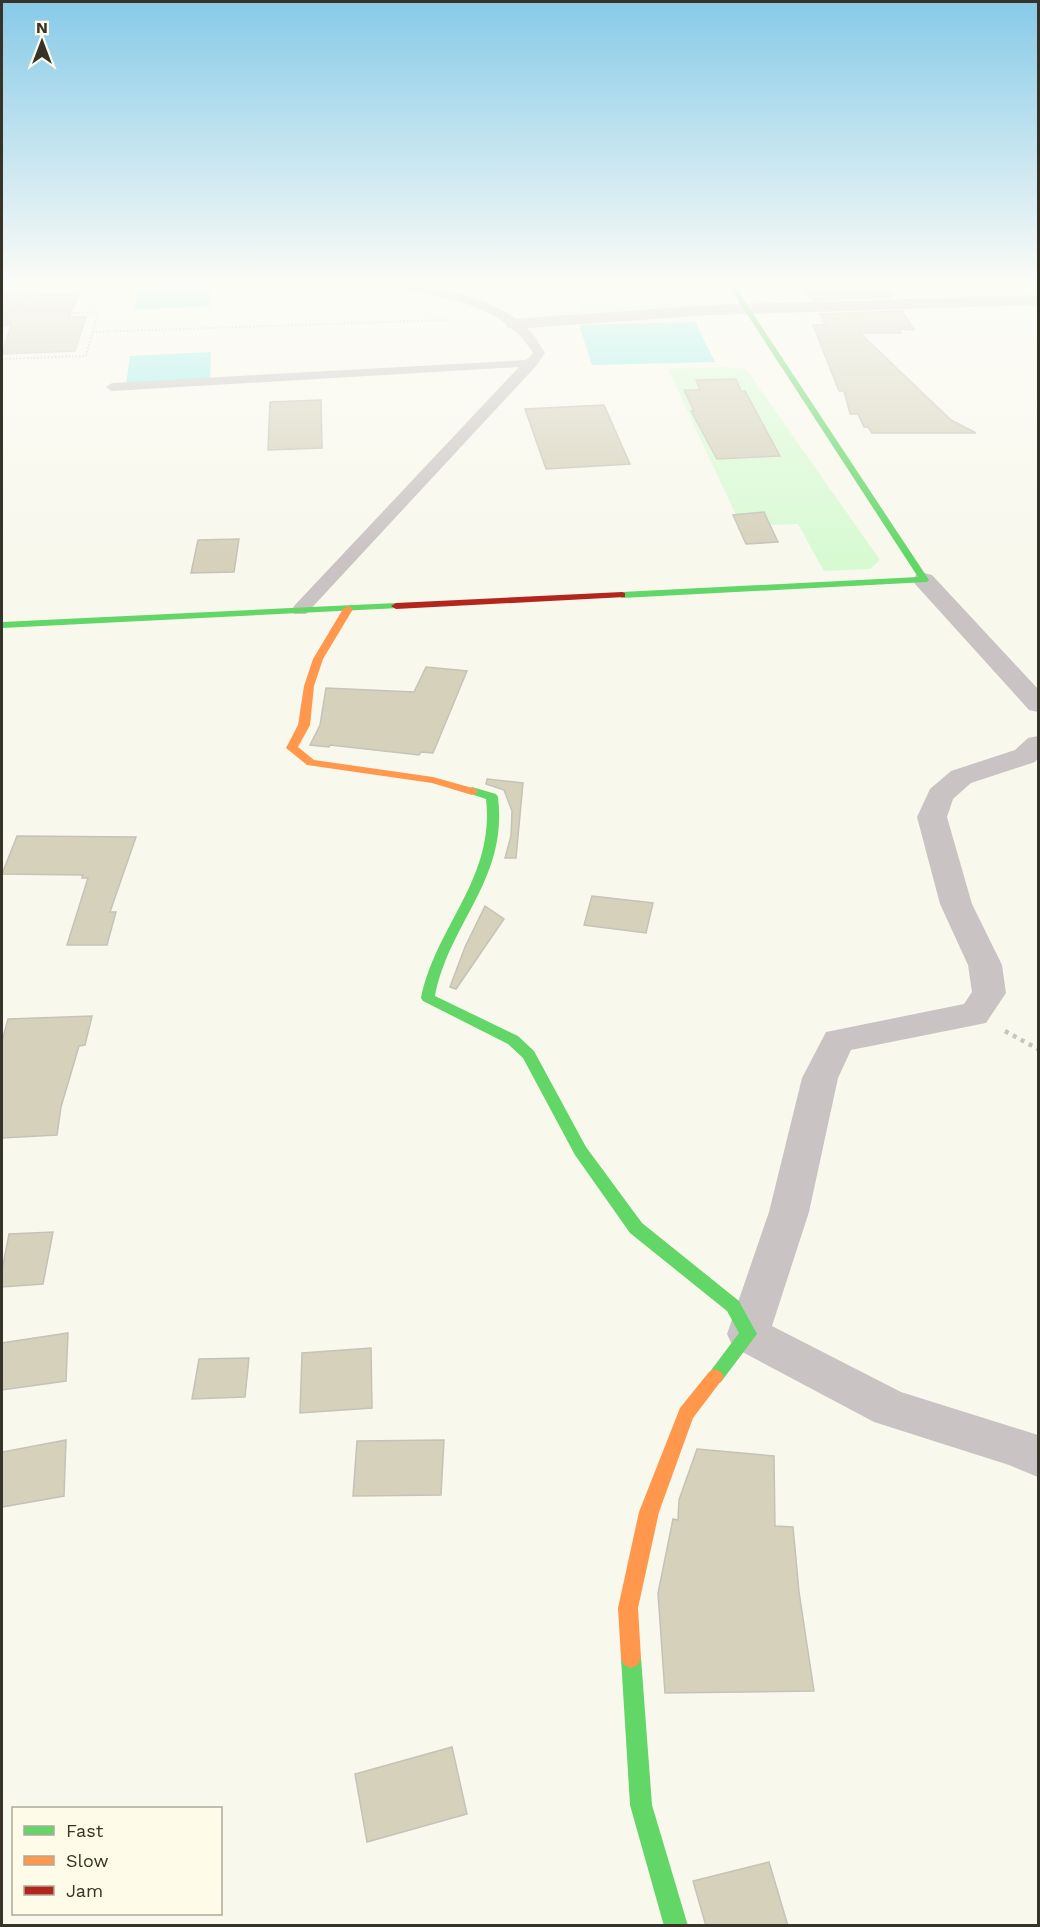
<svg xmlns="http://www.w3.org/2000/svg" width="1040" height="1927" viewBox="0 0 1040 1927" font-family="'Work Sans',sans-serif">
  <rect width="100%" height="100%" fill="#f9f8ed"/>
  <g fill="#d7fad3">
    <polygon points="416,285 495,285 494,298"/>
    <polygon points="576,285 691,285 704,306 581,312"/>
    <polygon points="725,367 746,369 880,560 870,569 824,571 798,524 741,526 668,369"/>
  </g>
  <g fill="#96ece9">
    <polygon points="211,285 210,306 134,310 137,287"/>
    <polygon points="695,322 715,362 592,365 579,325"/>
    <polygon points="211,352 210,380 126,384 130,356"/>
  </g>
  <g fill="#d5d1bb" stroke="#c5c3b8" stroke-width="1.5">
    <polygon points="803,285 885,285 892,297 811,300"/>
    <polygon points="40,293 39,295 79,294 69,317 86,317 75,351 2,354 11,325 2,325 2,294"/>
    <polygon points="902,311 914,330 899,329 901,333 860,333 951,420 976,433 872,433 868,427 864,427 858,414 850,414 844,391 839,391 813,325 826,325 820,314"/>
    <polygon points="736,379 741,391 745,391 780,456 717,459 691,411 694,411 684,390 700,390 696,380"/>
    <polygon points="321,400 322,448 268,450 270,402"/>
    <polygon points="604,405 630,464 546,469 525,409"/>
    <polygon points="764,512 778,542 746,544 733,515"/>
    <polygon points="239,539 234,572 191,573 198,540"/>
    <polygon points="426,667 467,671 433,753 421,752 419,755 330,745 329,747 310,745 320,725 326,688 414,692"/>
    <polygon points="487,779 523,783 516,858 505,858 511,836 512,811 504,790 486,784"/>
    <polygon points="17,836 136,837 110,912 116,912 107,945 67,945 88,878 82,878 83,875 2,874"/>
    <polygon points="592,896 653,903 646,933 584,925"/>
    <polygon points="485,906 504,919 456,989 450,987 465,947"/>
    <polygon points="92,1016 85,1045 79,1046 61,1107 57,1135 2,1138 2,1041 8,1019"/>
    <polygon points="53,1232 43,1284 2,1287 2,1270 9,1234"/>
    <polygon points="68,1333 66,1381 2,1390 2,1343"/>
    <polygon points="371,1348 372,1408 300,1413 302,1353"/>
    <polygon points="249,1358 245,1397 192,1399 199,1359"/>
    <polygon points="66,1440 64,1496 2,1507 2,1452"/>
    <polygon points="444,1440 441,1495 353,1496 357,1441"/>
    <polygon points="697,1449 774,1456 775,1526 793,1527 799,1592 814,1691 665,1693 658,1593 673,1519 678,1520 679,1500"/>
    <polygon points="452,1747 467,1814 367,1842 355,1774"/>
    <polygon points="769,1862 788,1926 706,1926 693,1881"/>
  </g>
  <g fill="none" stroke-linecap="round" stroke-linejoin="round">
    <g stroke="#c8c4c1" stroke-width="2" stroke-dasharray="1.5 2" stroke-linecap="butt">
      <polyline points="17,310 35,285"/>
      <polyline points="2,316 98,312 86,356 2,359"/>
      <polyline points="92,332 447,320"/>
    </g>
    <polyline stroke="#c8c4c1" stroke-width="4.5" stroke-dasharray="4 5" stroke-linecap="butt" points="1005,1031 1038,1049"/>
    <path fill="#c9c4c3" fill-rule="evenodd" d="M389 285C436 285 498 296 532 333 537 339 541 347 545 353L536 366 306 614H294L292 610 294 606 519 367 112 391 106 387 112 383 526 360 533 353C504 305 444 296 394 288Z"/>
    <g fill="#c9c4c3" fill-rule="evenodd">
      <polygon points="1038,295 1038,305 710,315 514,329 508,328 505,324 508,320 514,319 710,305"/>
      <polygon points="924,573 932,575 1038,689 1038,712 1029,710 916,585 912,580 916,575"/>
      <polygon points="1038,736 1038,758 1035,762 971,783 953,799 947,817 972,904 1002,965 1006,993 986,1023 851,1050 838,1078 809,1212 772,1326 901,1392 1038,1435 1038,1477 1009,1465 874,1422 733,1347 727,1334 769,1212 802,1078 826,1032 964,1004 972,992 968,965 940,904 917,817 930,789 951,771 1015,750 1028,738"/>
    </g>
    <g fill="#63d668" fill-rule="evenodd">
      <polygon points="728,285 734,285 929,580 927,582 622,598 617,595 622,592 918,577"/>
      <polygon points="396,603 401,606 399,608 2,628 2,622"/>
      <path d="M472 787 496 794 498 797C508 880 450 921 435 996L518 1036 534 1051 586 1147 642 1223 739 1301 757 1334 721 1382 715 1385 709 1382 706 1377 739 1333 727 1311 630 1233 575 1155 523 1058 508 1044 423 1001 421 998C436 925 495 879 486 799L468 793 466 791Z"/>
      <polygon points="631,1648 638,1651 641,1658 652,1805 688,1926 664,1926 630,1805 621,1658 624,1651"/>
    </g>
    <g fill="#ff974d" fill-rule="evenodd">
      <polygon points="348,606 353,609 323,659 314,686 310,725 298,747 314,760 433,777 476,789 478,791 476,793 472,795 432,783 307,765 286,748 298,725 304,686 313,659 343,609"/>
      <polygon points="715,1369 721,1372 724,1377 693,1418 659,1512 638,1608 641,1658 638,1665 631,1668 624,1665 621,1658 618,1608 639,1512 680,1408 709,1372"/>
    </g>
    <polygon fill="#b3261e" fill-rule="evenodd" points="622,592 625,593 625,597 396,609 391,606 396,603"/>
  </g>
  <linearGradient id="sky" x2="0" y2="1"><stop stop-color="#87cae8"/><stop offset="0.51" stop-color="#fcfcf7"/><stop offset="1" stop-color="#fcfcf7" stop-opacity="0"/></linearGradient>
  <rect width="1040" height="555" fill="url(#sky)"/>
  <rect width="1040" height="1927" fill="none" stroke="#363428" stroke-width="6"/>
  <rect x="12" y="1807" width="210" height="108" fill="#fefbe8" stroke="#aeab9b" stroke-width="1.5"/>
  <rect x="24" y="1826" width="30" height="9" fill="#63d668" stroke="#aeab9b" stroke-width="1.5"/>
  <text x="66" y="1837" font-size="18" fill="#363428">Fast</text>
  <rect x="24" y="1856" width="30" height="9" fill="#ff974d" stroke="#aeab9b" stroke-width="1.5"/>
  <text x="66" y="1867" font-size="18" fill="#363428">Slow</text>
  <rect x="24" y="1886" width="30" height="9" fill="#b3261e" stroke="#aeab9b" stroke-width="1.5"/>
  <text x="66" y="1897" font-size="18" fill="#363428">Jam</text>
  <g transform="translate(42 42)" stroke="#fefbe8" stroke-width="4.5" paint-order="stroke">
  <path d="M0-4.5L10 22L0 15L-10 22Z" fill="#363428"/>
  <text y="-9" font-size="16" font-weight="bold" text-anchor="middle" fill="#363428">N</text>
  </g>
</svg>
